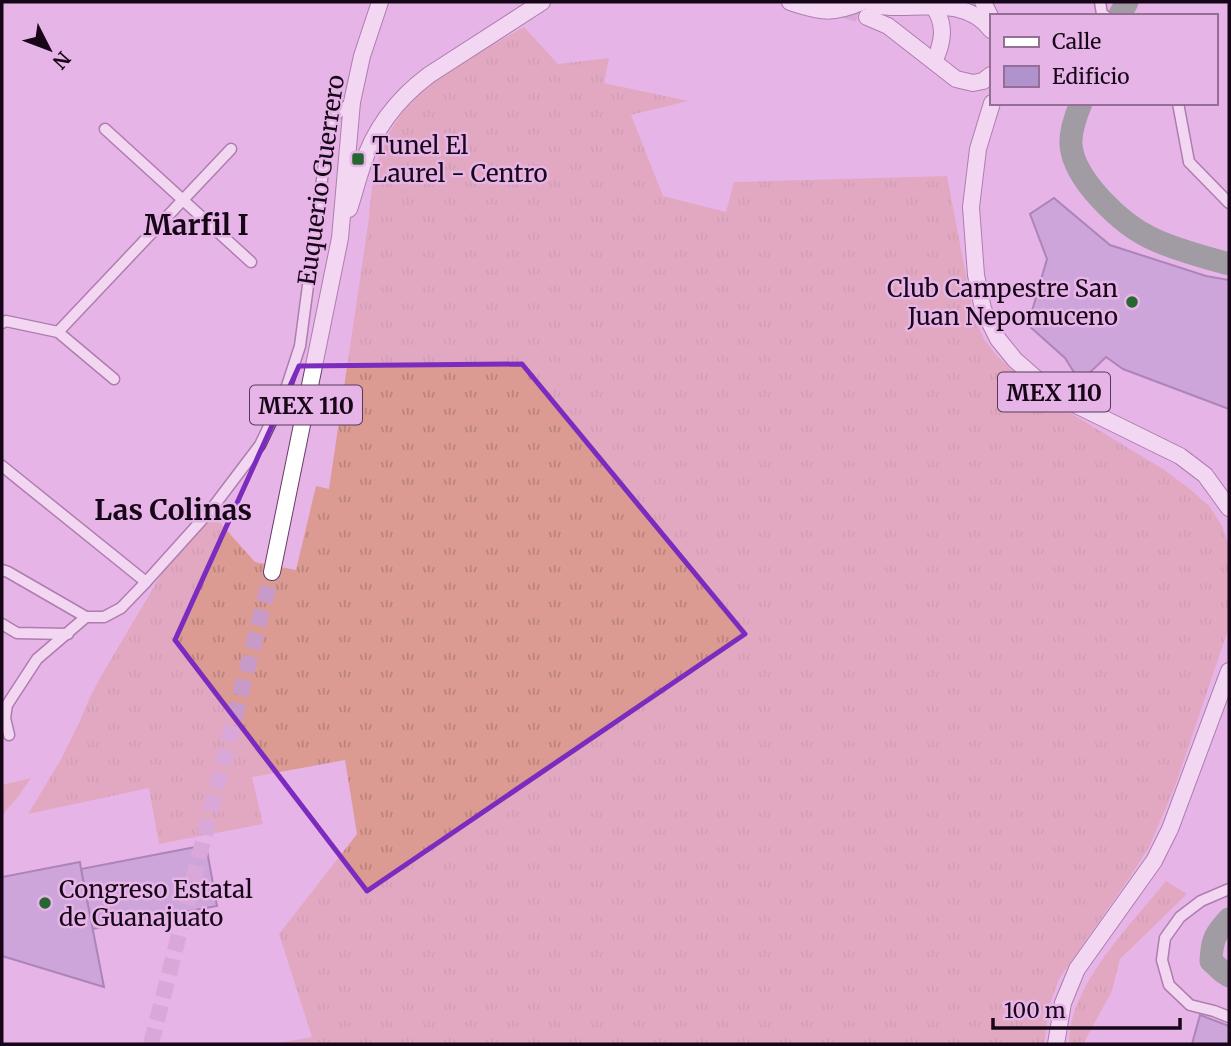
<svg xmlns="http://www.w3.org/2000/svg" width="1231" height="1046" viewBox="0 0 1231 1046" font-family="Merriweather,serif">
  <defs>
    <pattern id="grass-tufts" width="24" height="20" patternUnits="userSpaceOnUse" patternTransform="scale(1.75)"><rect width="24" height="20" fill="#db9a92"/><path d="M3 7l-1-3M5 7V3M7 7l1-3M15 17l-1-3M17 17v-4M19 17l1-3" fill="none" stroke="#bb837d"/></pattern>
  </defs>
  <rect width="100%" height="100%" fill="#e7b4e7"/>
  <g fill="url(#grass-tufts)">
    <path d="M524 27 558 64 609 58 604 83 688 101 631 115 663 196 726 212 734 182 947 176 974 317 984 339 997 356 1034 391 1163 469 1190 489 1210 507 1222 526 1229 545 1228 630 1175 786 1150 845 1134 871 1059 979 1050 1004 1044 1044H273L312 1037 279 934 357 834 345 760 252 777 263 824 159 844 149 788 28 814 60 761 80 721 90 697 100 678 162 573 214 516 255 562 296 570 316 486 329 489 369 218C371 193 374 165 384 143 413 82 469 59 524 27Z"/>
    <polygon points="31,778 18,797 2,815 2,785"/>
    <path d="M1166 881 1187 894 1120 959 1112 991 1083 1044H1069C1067 988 1132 923 1166 881Z"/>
  </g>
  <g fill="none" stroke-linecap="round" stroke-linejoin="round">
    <g stroke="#4c7e51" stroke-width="23">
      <polyline points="1119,16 1127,2"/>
      <path d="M1081 103C1076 115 1070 132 1071 145 1074 180 1122 225 1153 239 1176 250 1204 257 1229 264"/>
      <path d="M1229 919C1215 934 1212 939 1211 961L1223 972 1229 976"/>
    </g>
  </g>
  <g fill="#b093cd" stroke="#654a7f" stroke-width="2">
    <polygon points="1054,198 1110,245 1206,276 1229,280 1229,409 1123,369 1106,357 1080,382 1065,358 1028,325 1047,259 1030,214"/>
    <polygon points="206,845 217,906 92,929 81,869"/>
    <polygon points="80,862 81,869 104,987 2,956 2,877"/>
    <polygon points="1200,1015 1229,1026 1229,1044 1192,1044"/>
  </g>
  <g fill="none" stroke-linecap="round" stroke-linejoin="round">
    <g stroke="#c89ac8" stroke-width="16" stroke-dasharray="16 8" stroke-linecap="butt">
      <polyline points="820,2 867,17"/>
      <polyline points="151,1044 272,572"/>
    </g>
    <g stroke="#673b67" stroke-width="13">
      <g id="street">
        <polyline points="1100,2 1102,14 1105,16"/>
        <polyline points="1178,103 1189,162 1229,203"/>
        <polyline points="105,129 251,262"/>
        <polyline points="2,323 6,321 58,332 231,149"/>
        <polyline points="58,332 114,379"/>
        <polyline points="2,466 146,582"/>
        <path d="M2 570 8 572 86 617H104L121 608 146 582 210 511 260 445 284 395 300 346 328 134C332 117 338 112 352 102"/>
        <polyline points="2,624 17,633 68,634"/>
        <polyline points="9,735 5,718 7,705 37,659 86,617"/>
        <polyline points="1229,889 1201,901 1180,917 1165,938 1162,960 1169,985 1190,1005 1214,1011 1229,1017"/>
      </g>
    </g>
    <g stroke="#673b67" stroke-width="18">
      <g id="primary">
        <path d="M790 2C819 12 832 15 862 2"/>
        <path d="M931 2C933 7 937 11 939 17 945 31 941 48 934 61"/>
        <polyline points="983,2 991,18"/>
        <path d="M873 5C880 6 888 7 895 7 930 7 969 0 991 30"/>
        <polyline points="867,17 888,26 956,79 973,83 983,81 991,75"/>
        <polyline points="992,103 978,149 971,207 976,275 983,309 998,339 1015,360 1040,382 1066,400 1180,456 1205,475 1229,508"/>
        <path d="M349 209C354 195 357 181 362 167 374 128 397 99 429 75L542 2"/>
        <polyline points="272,572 340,238 352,102 362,56 380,2"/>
        <polyline points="1056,1044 1063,1003 1077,969 1154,861 1170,829 1229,671"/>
      </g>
    </g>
    <use href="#street" stroke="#fff" stroke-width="10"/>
    <use href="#primary" stroke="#fff" stroke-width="16"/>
  </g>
  <path d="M0 0H1231V1046H0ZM522 364 745 634 367 891 175 640 299 366Z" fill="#e7b4e7" fill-opacity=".55" fill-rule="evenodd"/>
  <path fill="none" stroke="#7b2cbf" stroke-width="5" stroke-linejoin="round" d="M522 364 745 634 367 891 175 640 299 366Z"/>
  <g fill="#266731" stroke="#e7b4e7" stroke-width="2.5">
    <rect x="351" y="152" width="14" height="14" rx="3.5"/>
    <circle cx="1132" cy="302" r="7"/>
    <circle cx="45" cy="903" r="7"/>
  </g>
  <g text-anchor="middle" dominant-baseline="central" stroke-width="5" stroke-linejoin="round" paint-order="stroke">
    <g fill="#e7b4e7" stroke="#553a56" stroke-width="2">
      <rect x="998" y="372.5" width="112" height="39" rx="5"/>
      <rect x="250" y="385.5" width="112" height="39" rx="5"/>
    </g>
    <g font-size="23" font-weight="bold" fill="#170618">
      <text x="1054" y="392">MEX 110</text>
      <text x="306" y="405">MEX 110</text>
    </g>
    <g font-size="24" fill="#170618" stroke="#e7b4e7" text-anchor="start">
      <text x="372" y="145">Tunel El<tspan x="372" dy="28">Laurel - Centro</tspan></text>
      <text x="1118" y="288" text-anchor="end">Club Campestre San<tspan x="1118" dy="28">Juan Nepomuceno</tspan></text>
      <text x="59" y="889">Congreso Estatal<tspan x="59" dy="28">de Guanajuato</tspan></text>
    </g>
    <g font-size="24" fill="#170618" stroke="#e7b4e7">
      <text transform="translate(321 180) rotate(-82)">Euquerio Guerrero</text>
    </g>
    <g font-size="28" font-weight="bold" fill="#170618" stroke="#e7b4e7">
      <text x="196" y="225">Marfil I</text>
      <text x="173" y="510">Las Colinas</text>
    </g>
  </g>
  <rect width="1231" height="1046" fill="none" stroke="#170618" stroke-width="7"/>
  <rect x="990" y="14" width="228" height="91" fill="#e7b4e7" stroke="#946e94" stroke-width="2"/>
  <rect x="1004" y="37" width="35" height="10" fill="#ffffff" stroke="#946e94" stroke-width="2"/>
  <text x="1052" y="49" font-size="21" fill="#170618">Calle</text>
  <rect x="1004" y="66" width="35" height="21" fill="#b093cd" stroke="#946e94" stroke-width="2"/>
  <text x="1052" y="84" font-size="21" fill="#170618">Edificio</text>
  <g transform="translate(49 49) rotate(132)" stroke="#e7b4e7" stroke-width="5" paint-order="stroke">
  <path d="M0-5L12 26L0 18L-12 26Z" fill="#170618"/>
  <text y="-10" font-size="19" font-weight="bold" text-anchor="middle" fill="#170618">N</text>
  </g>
  <path d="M993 1018v10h187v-10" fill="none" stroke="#170618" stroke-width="3.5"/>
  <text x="1004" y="1018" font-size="21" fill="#170618" stroke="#e7b4e7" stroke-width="5" paint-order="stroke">100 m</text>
</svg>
